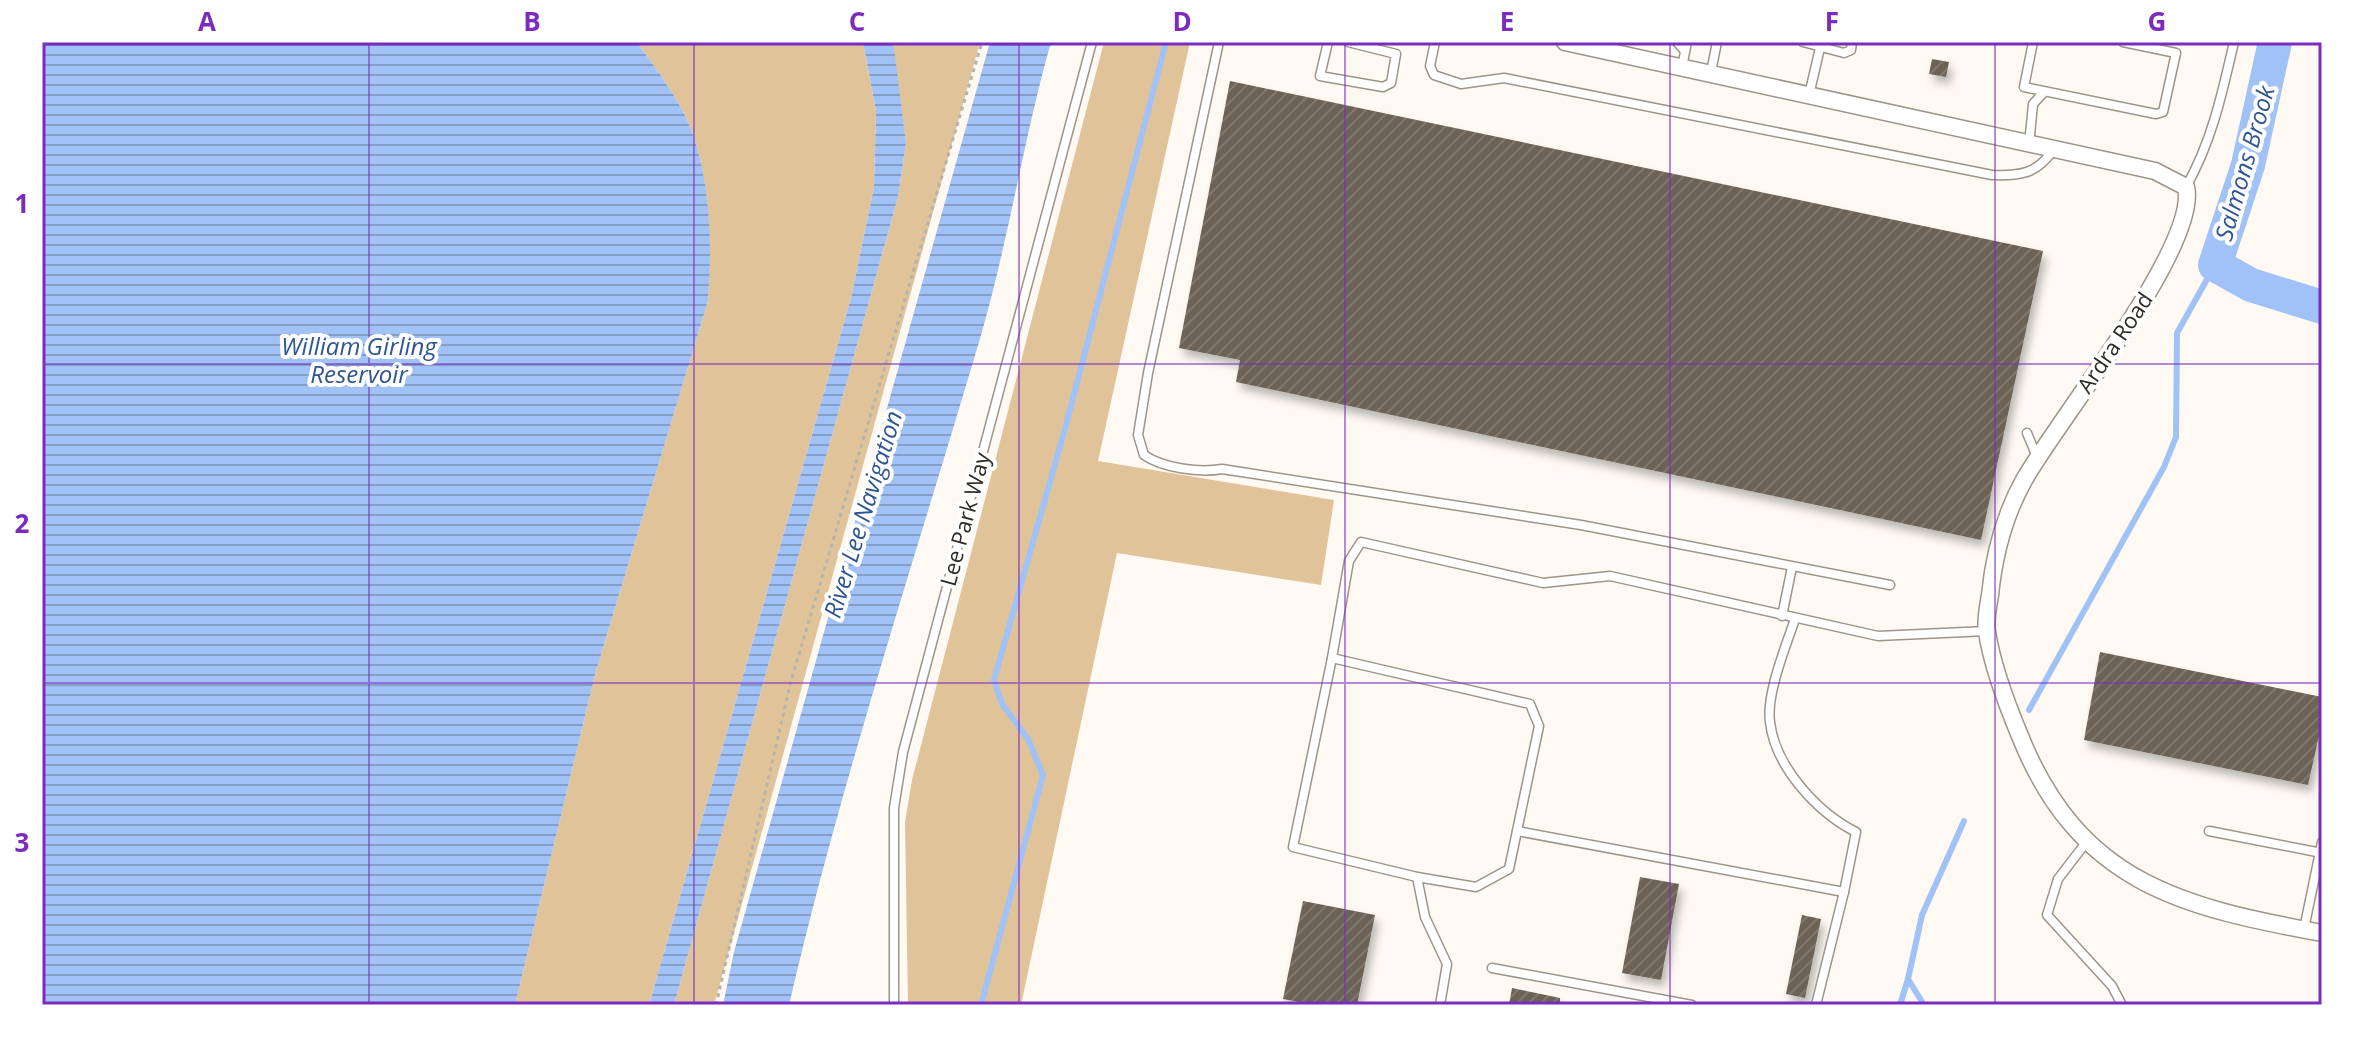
<svg xmlns="http://www.w3.org/2000/svg" width="2364" height="1047" viewBox="0 0 2364 1047" font-family="'Open Sans',sans-serif">
  <defs>
    <pattern id="water-rules" width="6" height="5" patternUnits="userSpaceOnUse" patternTransform="scale(2)"><rect width="6" height="5" fill="#a1c2f6"/><path d="M0 2.5h6" fill="none" stroke="#849ec7"/></pattern>
    <pattern id="building-hatch" width="6" height="6" patternUnits="userSpaceOnUse" patternTransform="scale(2)"><rect width="6" height="6" fill="#6c6256"/><path d="M-1 1l2-2M0 6l6-6M5 7l2-2" fill="none" stroke="#817970"/></pattern>
    <filter id="shadow"><feDropShadow dx="4" dy="7" stdDeviation="4" flood-color="#0004"/></filter>
  </defs>
  <rect width="100%" height="100%" fill="#fef9f3"/>
  <g fill="#e1c39a">
    <path d="M637 42H863L876 111 874 187 851 298 649 1005H515L596 671 708 301C711 246 711 190 694 137 683 103 657 71 637 42Z"/>
    <polygon points="892,42 980,42 714,1005 674,1005 898,197 906,143"/>
    <polygon points="1104,42 1190,42 1098,461 1334,500 1321,585 1117,553 1021,1005 908,1005 905,822 912,780"/>
  </g>
  <g fill="url(#water-rules)">
    <path d="M42 42H637C657 71 683 103 694 137 711 190 712 246 708 301L596 671 515 1005H42Z"/>
    <polygon points="863,42 892,42 894,48 906,143 898,197 674,1005 649,1005 851,298 874,187 876,111"/>
    <path d="M990 42H1051C1023 141 1008 244 979 342 914 562 841 781 789 1005H723L734 952Z"/>
  </g>
  <g fill="none" stroke-linecap="round" stroke-linejoin="round">
    <g stroke="#a1c2f6" stroke-width="6">
      <polyline points="2029,710 2164,467 2176,437 2177,333 2215,265"/>
      <polyline points="981,1005 1043,775 1028,739 1002,704 994,680 1066,425 1166,42"/>
      <polyline points="1900,1005 1908,979"/>
      <polyline points="1924,1005 1908,979 1922,915 1964,821"/>
    </g>
    <polyline stroke="#a1c2f6" stroke-width="34" points="2275,42 2248,165 2215,265 2251,285 2322,307"/>
  </g>
  <g fill="url(#building-hatch)" filter="url(#shadow)">
    <polygon points="1932,59 1949,62 1946,77 1929,74"/>
    <polygon points="1230,81 2043,251 1981,540 1236,382 1240,360 1179,348"/>
    <polygon points="2100,652 2322,697 2322,722 2308,785 2084,740"/>
    <polygon points="1640,877 1679,884 1661,980 1622,973"/>
    <polygon points="1303,901 1375,915 1357,1005 1315,1005 1283,999"/>
    <polygon points="1802,915 1821,919 1805,998 1786,994"/>
    <polygon points="1512,988 1560,998 1560,1005 1509,1005"/>
  </g>
  <g fill="none" stroke-linecap="round" stroke-linejoin="round">
    <g stroke="#9e9487" stroke-width="11">
      <g id="lane">
        <path d="M1219 42 1148 373 1138 435 1144 455C1163 468 1199 473 1222 469L1581 525 1890 585"/>
        <polyline points="1328,42 1320,76 1383,87 1391,83 1396,54 1348,42"/>
        <path d="M1435 42 1430 66 1434 75 1461 84 1504 78 1992 175C2021 176 2037 174 2054 149"/>
        <polyline points="1677,42 1685,51"/>
        <polyline points="1803,42 1844,53 1851,50 1852,42"/>
        <polyline points="2033,42 2024,87 2156,114 2163,112 2176,53 2123,42"/>
        <polyline points="1682,67 1687,42"/>
        <polyline points="1711,72 1717,42"/>
        <polyline points="1809,95 1820,48"/>
        <polyline points="2029,145 2033,104 2044,92"/>
        <path d="M2186 187C2212 141 2222 94 2234 42"/>
        <polyline points="2027,433 2037,457"/>
        <polyline points="1782,616 1792,567"/>
        <path d="M1795 619C1786 646 1766 694 1770 722 1775 767 1818 813 1856 832L1844 892"/>
        <polyline points="1332,658 1293,847 1417,877"/>
        <polyline points="1517,831 1844,892 1816,1005"/>
        <polyline points="2209,831 2322,853"/>
        <polyline points="2088,840 2058,879 2047,915 2112,986 2122,1005"/>
        <polyline points="2304,929 2322,842"/>
        <polyline points="1492,968 1692,1005"/>
        <polyline points="894,1005 894,808 903,752 1092,42"/>
        <polyline points="1440,1005 1447,964 1425,917 1417,877 1476,887 1509,869 1539,726 1530,704 1332,658 1349,561 1361,542 1543,583 1610,576 1878,636 1987,631"/>
      </g>
    </g>
    <g stroke="#9e9487" stroke-width="19">
      <path id="street" d="M1565 42 2155 171 2186 187C2200 245 2057 421 2024 480 2004 516 1994 555 1990 595 1988 607 1985 621 1987 632 1992 664 2007 705 2020 736 2079 883 2181 907 2322 933"/>
    </g>
    <polyline stroke="#b6b2ac" stroke-width="3" stroke-dasharray="4 4" stroke-linecap="butt" points="716,1005 791,681 982,42"/>
    <use href="#lane" stroke="#fff" stroke-width="8"/>
    <use href="#street" stroke="#fff" stroke-width="16"/>
  </g>
  <path fill="none" stroke="#7b2cbf" stroke-width="2" stroke-opacity="0.55" d="M369 42V1005M694 42V1005M1019 42V1005M1345 42V1005M1670 42V1005M1995 42V1005M42 364H2322M42 683H2322"/>
  <g text-anchor="middle" dominant-baseline="central" stroke-width="8" stroke-linejoin="round" paint-order="stroke">
    <g font-size="22" fill="#2d2923" stroke="#fff">
      <text transform="translate(2114 342) rotate(-56)">Ardra Road</text>
      <text transform="translate(964 519) rotate(-75)">Lee Park Way</text>
    </g>
    <g font-size="24" font-style="italic" fill="#2d5593" stroke="#fff">
      <text transform="translate(2244 163) rotate(-74)">Salmons Brook</text>
      <text x="359" y="345">William Girling<tspan x="359" dy="28">Reservoir</tspan></text>
      <text transform="translate(862 514) rotate(-73)">River Lee Navigation</text>
    </g>
  </g>
  <rect width="2364" height="1047" fill="none" stroke="#ffffff" stroke-width="88"/>
  <rect x="44" y="44" width="2276" height="959" fill="none" stroke="#7b2cbf" stroke-width="3"/>
  <g font-size="26" text-anchor="middle" font-weight="bold" fill="#7b2cbf">
    <text x="207" y="31">A</text>
    <text x="532" y="31">B</text>
    <text x="857" y="31">C</text>
    <text x="1182" y="31">D</text>
    <text x="1507" y="31">E</text>
    <text x="1832" y="31">F</text>
    <text x="2157" y="31">G</text>
    <text x="22" y="213">1</text>
    <text x="22" y="533">2</text>
    <text x="22" y="852">3</text>
  </g>
</svg>
